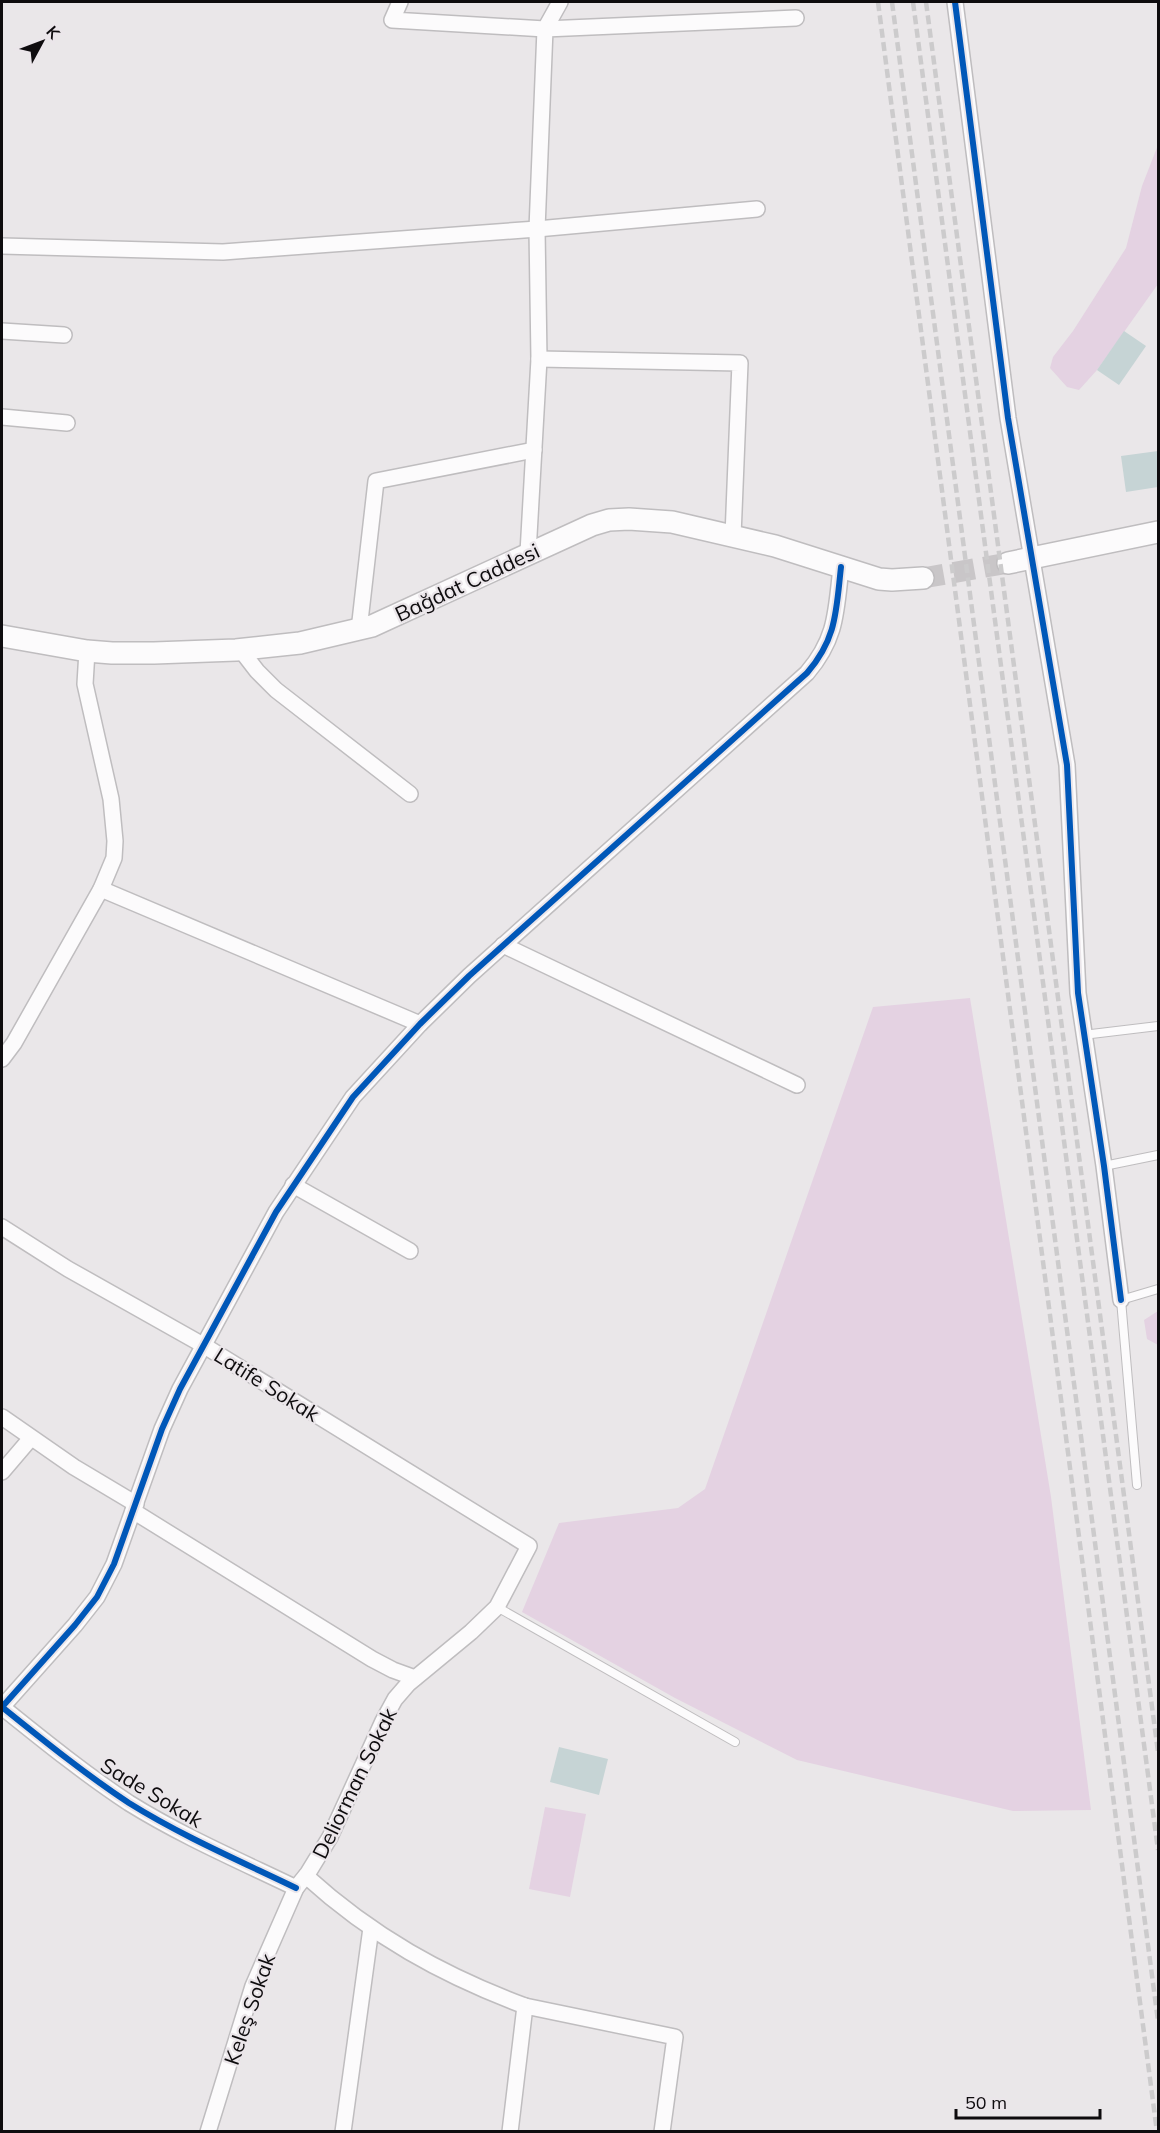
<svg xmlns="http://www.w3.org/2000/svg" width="1160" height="2133" viewBox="0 0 1160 2133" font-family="Mulish,sans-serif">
  <rect width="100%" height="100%" fill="#eae7e9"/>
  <g fill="#e4d2e2">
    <polygon points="1158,145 1158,284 1097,370 1079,390 1067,387 1050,368 1053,357 1073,331 1126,248 1142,186"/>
    <polygon points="970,998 1051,1497 1091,1810 1013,1811 797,1760 675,1698 522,1612 559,1523 678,1508 705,1489 873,1007"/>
    <polygon points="1158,1311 1158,1345 1147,1339 1144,1320"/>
    <polygon points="545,1807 586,1814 570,1897 529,1889"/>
  </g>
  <g fill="#c6d4d5">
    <polygon points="1124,331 1146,346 1119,385 1097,370"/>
    <polygon points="1158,451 1158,487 1126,492 1121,456"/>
    <polygon points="559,1747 608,1759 599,1795 550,1782"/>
  </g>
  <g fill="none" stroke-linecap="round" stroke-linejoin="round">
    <polyline stroke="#c9c6c8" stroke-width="21" stroke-dasharray="21 10" stroke-linecap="butt" points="923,578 1008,563"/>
    <g stroke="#bfbdbf" stroke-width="10">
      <g id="lane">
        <polyline points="1083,1035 1158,1026"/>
        <polyline points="1104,1166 1158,1155"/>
        <polyline points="1137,1485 1121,1300 1158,1289"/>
        <polyline points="497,1607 735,1742"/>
      </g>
    </g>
    <g stroke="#bfbdbf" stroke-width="18">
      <g id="street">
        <polyline points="400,2 392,20 545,29 560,2"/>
        <polyline points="955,2 1008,418 1067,765 1078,993 1104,1166 1121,1300"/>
        <polyline points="2,246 223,252 537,229 757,209"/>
        <polyline points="2,331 64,335"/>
        <polyline points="539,359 740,363 733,536"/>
        <polyline points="2,417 67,423"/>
        <polyline points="528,553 539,359 537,229 545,29 796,18"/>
        <polyline points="359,630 376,481 534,450"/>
        <polyline points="240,649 257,671 276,690 410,794"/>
        <polyline points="101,889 420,1024"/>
        <polyline points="503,945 797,1085"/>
        <polyline points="2,1059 14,1043 101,889 114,858 115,841 111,799 85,684 87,651"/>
        <polyline points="293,1185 410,1251"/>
        <polyline points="2,1227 68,1269 203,1345 529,1546 497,1607 471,1632 408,1684 395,1699 383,1721 330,1837 308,1873 296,1888 253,1986 208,2132"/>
        <polyline points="2,1417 74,1467 136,1504"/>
        <polyline points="2,1472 31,1438"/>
        <polyline points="133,1511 372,1659 393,1670 415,1678"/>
        <path d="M306 1876C372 1936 442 1975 525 2006"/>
        <path d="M296 1888C240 1861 182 1836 129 1803 85 1774 43 1740 2 1707L75 1625 97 1597 114 1564 162 1429 180 1389 276 1212 353 1097 420 1024 469 976 807 673C837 638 836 611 841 567"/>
        <polyline points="343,2132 371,1928"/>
        <polyline points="510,2132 525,2006 675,2037 662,2132"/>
      </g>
    </g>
    <g stroke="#bfbdbf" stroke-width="24">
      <g id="secondary">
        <polyline points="1008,563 1158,532"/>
        <polyline points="2,636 87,651 112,653 154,653 236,650 300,643 372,626 592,525 609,520 629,519 672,522 775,546 879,579 892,580 923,578"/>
      </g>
    </g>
    <use href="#lane" stroke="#fcfbfc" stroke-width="8"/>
    <use href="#street" stroke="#fcfbfc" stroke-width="15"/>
    <use href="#secondary" stroke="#fcfbfc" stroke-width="21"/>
    <g stroke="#cccbcc" stroke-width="4.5" stroke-dasharray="9 4.5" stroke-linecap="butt">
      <polyline points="878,2 1157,2132"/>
      <polyline points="892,2 1158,2021"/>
      <polyline points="913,2 1158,1850"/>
      <polyline points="926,2 1158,1752"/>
    </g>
    <g stroke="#ebe6ea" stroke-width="10">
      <g id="cycleway">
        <polyline points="955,2 1008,418 1067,765 1078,993 1104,1166 1121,1300"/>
        <path d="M296 1888C240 1861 182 1836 129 1803 85 1774 43 1740 2 1707L75 1625 97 1597 114 1564 162 1429 180 1389 276 1212 353 1097 420 1024 469 976 807 673C837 638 836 611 841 567"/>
      </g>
    </g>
    <use href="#cycleway" stroke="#0057b8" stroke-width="6"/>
  </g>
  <g text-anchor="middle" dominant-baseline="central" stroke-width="4.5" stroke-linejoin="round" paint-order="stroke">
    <g font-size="21" fill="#0e0c0e" stroke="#ebe6ea">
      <text transform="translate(467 582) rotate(-25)">Bağdat Caddesi</text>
      <text transform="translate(267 1384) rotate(32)">Latife Sokak</text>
      <text transform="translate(354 1783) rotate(-64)">Deliorman Sokak</text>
      <text transform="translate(152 1792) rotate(31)">Sade Sokak</text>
      <text transform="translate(249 2009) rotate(-71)">Keleş Sokak</text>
    </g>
  </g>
  <rect width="1160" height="2133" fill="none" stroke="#0e0c0e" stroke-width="6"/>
  <g transform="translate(42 42) rotate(49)" stroke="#ebe6ea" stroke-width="4.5" paint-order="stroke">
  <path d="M0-4.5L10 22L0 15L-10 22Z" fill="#0e0c0e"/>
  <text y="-9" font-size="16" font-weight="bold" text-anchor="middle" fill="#0e0c0e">K</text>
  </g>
  <path d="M956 2109v9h144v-9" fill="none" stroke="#0e0c0e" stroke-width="3"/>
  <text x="965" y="2109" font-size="18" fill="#0e0c0e" stroke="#ebe6ea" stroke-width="4.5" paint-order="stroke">50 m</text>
</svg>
